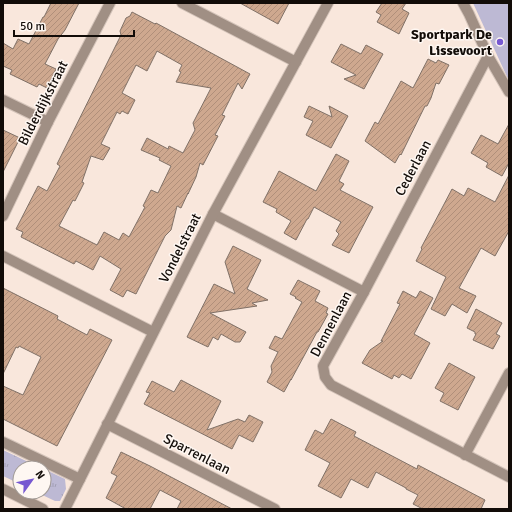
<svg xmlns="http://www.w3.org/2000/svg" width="512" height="512" viewBox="0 0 512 512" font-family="Signika,sans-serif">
  <defs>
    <pattern id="grass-tufts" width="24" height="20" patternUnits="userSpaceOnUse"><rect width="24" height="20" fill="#bdb9d4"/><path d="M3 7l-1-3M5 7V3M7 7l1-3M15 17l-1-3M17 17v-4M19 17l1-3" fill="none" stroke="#a19eb4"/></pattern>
    <pattern id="building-hatch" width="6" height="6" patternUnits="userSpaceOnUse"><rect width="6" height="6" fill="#cea88f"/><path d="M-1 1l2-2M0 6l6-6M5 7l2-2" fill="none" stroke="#b08f7a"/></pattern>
  </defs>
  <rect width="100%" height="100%" fill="#f9e7dc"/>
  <g fill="url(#grass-tufts)">
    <polygon points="3,450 41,468 20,468 20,484 3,476"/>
    <polygon points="44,469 65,479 66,489 60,501 55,501 36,492 44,492"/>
  </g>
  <polygon fill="#bdb9d4" points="473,3 509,3 509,81"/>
  <g fill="url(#building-hatch)" stroke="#807167" fill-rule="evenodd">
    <polygon points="51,3 79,3 65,30 58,39 45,64 56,69 47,88 39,84 37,87 10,74 12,70 3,66 3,43 13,49 18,39 29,44 43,17 44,17"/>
    <polygon points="240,3 289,3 278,24"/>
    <polygon points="382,3 406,3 402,9 409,13 399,34 377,22 381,15 376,12"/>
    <path d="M132 12 155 24 156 23 250 74 242 89 238 83 222 115 225 116 215 135 218 136 203 165 200 163 196 177 188 194V193L181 208 177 206 171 230 165 236 136 294 127 290 123 297 110 290 121 269 100 256 93 270 76 261 74 264 21 237 23 232 16 229 38 186 47 191 60 166 57 164 121 35 120 31 126 18 130 16ZM157 51 182 65 179 71 181 72 176 82 211 88 193 123 195 130 183 153 169 146 168 149 147 138 141 150 160 158 159 160 171 166 158 193 151 190 143 206 145 207 129 237 123 233 119 240 104 232 97 245 59 226 73 200 75 201 84 183 82 182 91 156 103 160 110 148 101 144 117 112 120 114 122 111 128 114 135 100 122 93 136 65 147 71Z"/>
    <polygon points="341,44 361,54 366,45 383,54 364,89 344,79 356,75 331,62"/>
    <polygon points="428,59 436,63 438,60 449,65 439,84 436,83 431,98 427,106 425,106 401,155 400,154 395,163 365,141 375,122 378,124 401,81 413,88"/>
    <polygon points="309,106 332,117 329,106 348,116 331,148 306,135 313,121 304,117"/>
    <polygon points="509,124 509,163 502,176 486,167 488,163 471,153 481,135 498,144"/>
    <polygon points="3,130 20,138 3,172"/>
    <polygon points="336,154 349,161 339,181 344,184 340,190 373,207 349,253 332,245 339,234 336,231 341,222 314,207 308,219 307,219 296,240 284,233 291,221 276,212 277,209 263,202 279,171 316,191"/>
    <polygon points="509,175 509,231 495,256 481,248 459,288 476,296 467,313 452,304 445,316 431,309 446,277 416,261 422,249 421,248 452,189 464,196 468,188 495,202"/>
    <polygon points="233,246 261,260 247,289 268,300 252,303 257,306 210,313 246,332 240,342 235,342 221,334 218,340 213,337 208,347 187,337 214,284 235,294 225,262"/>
    <polygon points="298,280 320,291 315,301 328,308 326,313 328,314 318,332 317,332 291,380 291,379 284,392 267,382 272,372 271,366 278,352 269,348 275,336 282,339 302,302 295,298 296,297 290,294"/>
    <polygon points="3,288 58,316 57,319 87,335 90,329 112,340 57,446 3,419 3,386 23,395 41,357 19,346 18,348 16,347 3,374"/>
    <polygon points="403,291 416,298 420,291 433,298 414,334 430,343 411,379 402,374 399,378 394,375 392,379 362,363 370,350 383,341 381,341 400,304 397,303"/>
    <polygon points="476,309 502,323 496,334 500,336 493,349 473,340 476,334 475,334 475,332 467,328"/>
    <polygon points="449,363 475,377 458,410 440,401 444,393 435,388"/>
    <polygon points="181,380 221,401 207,430 238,419 245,422 249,415 263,422 253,442 239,435 232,449 144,404 150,393 146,392 152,381 174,392"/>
    <polygon points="331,419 356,432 354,436 417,469 418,465 485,500 481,509 423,509 413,504 418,495 406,489 406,488 376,472 368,488 351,479 341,498 318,486 330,463 305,450 315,430 323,434"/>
    <polygon points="121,452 150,466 232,509 177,509 181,501 160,490 150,509 126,509 106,498 117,476 111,473"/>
  </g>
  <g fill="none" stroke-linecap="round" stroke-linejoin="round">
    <g stroke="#d4c4ba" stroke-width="12">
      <g id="minor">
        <polyline points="182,3 296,62"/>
        <polyline points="463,3 469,14 488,56 509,92"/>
        <polyline points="3,100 48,122"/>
        <polyline points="213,214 364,292 323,366 325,377 331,385 509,477"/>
        <polyline points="3,216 48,122 110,3"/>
        <polyline points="3,256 153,332"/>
        <polyline points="364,292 488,56"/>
        <polyline points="107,424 275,509"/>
        <polyline points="3,442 80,479"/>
        <polyline points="465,455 509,373"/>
        <polyline points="3,489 43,509"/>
        <polyline points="65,509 213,214 328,3"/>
      </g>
    </g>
    <use href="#minor" stroke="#a08f84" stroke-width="10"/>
  </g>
  <circle fill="#7658d1" stroke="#fef7f2" stroke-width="1.5" cx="500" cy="42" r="4"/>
  <g text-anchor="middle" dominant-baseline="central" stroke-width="3" stroke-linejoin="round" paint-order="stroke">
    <g font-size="14" font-weight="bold" fill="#120c08" stroke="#fef7f2" text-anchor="end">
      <text x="492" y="34">Sportpark De<tspan x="492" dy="16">Lissevoort</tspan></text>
    </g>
    <g font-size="14" fill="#120c08" stroke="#fef7f2">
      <text transform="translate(43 103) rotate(-63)">Bilderdijkstraat</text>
      <text transform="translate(413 168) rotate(-62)">Cederlaan</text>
      <text transform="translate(180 248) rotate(-63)">Vondelstraat</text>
      <text transform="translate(331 324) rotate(-62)">Dennenlaan</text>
      <text transform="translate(197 454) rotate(27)">Sparrenlaan</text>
    </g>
  </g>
  <rect width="512" height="512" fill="none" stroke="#120c08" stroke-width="8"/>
  <g transform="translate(32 480) rotate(57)"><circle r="19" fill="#fef7f2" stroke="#a09994"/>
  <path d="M0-3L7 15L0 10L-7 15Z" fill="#7658d1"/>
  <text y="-6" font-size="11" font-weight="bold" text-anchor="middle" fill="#120c08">N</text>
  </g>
  <path d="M14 30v6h120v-6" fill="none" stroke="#120c08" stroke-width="2"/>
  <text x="20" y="30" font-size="12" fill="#120c08" stroke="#fef7f2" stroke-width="3" paint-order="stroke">50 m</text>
</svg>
